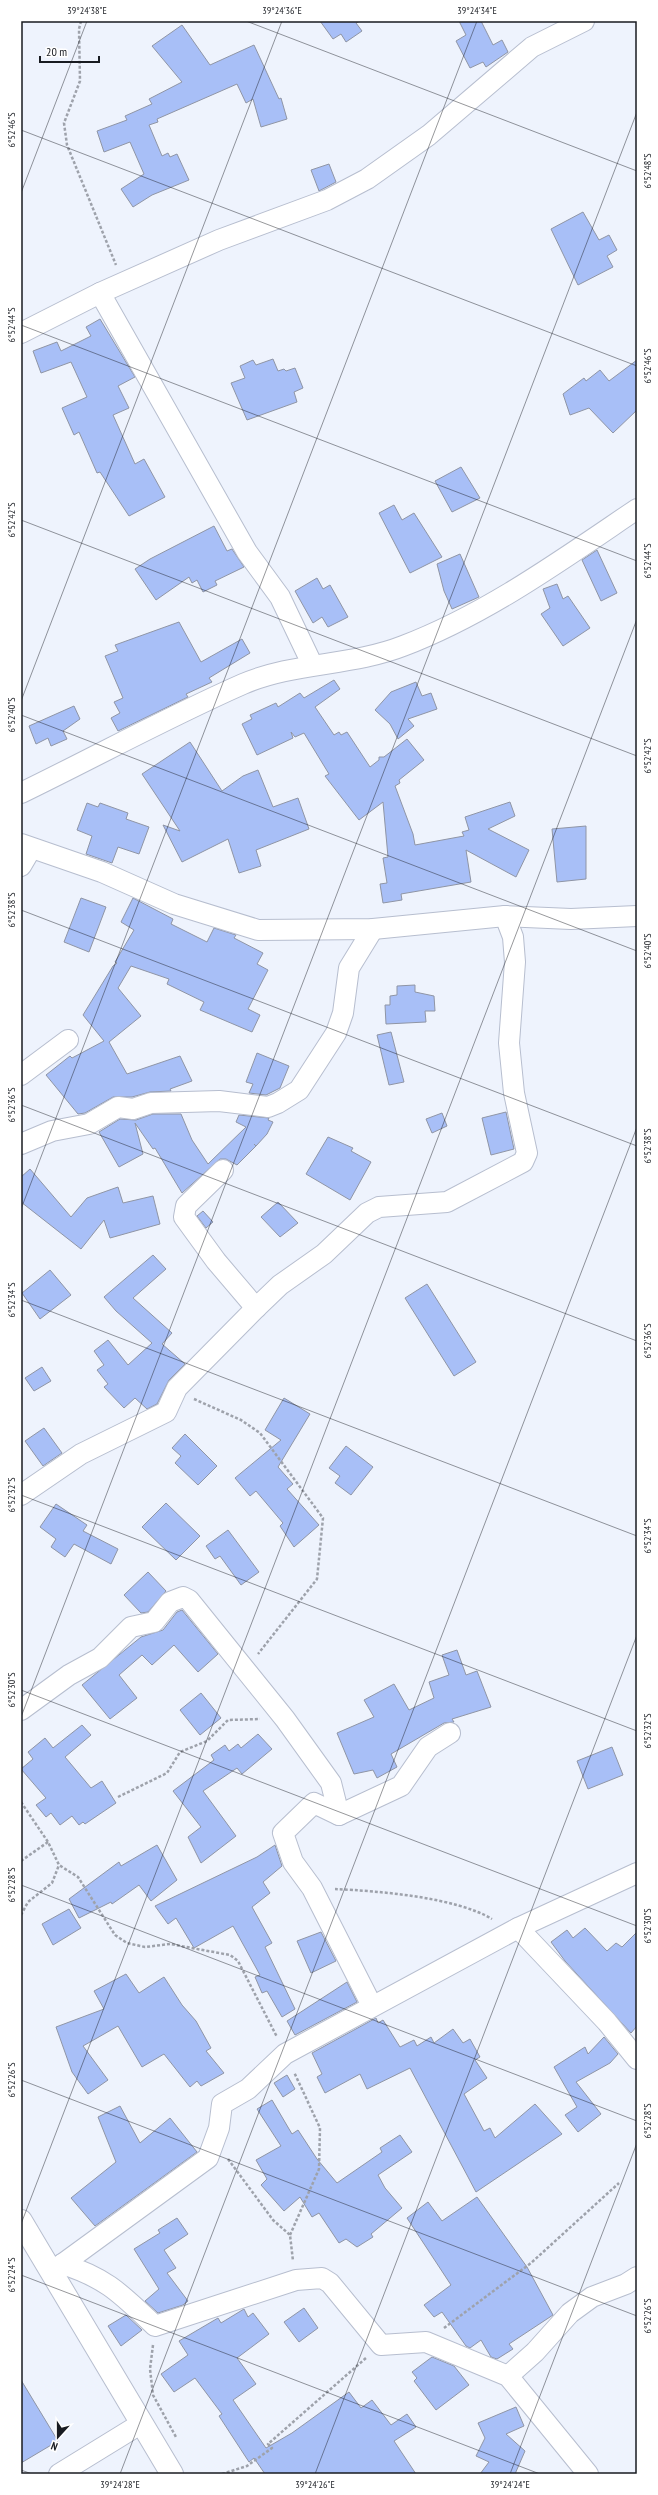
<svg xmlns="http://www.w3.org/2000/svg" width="658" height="2495" viewBox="0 0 658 2495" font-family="'PT Sans Narrow',sans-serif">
  <rect width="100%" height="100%" fill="#eef3fd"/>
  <g fill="#a8bff7" stroke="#8f95a5">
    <polygon points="320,21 360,21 356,23 362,31 346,42 341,34 333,39"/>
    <polygon points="459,21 481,21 493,45 502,40 508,52 486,67 483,62 470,68 456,41 466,35"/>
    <polygon points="182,25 210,65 254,45 279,99 281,98 287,119 261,127 253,99 246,103 237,84 157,119 158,122 149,125 162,156 168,153 170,157 177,154 189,180 152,195 133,207 121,189 144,174 130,142 104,152 97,131 127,120 125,116 152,104 149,99 182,82 152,46"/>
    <polygon points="329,164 336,182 319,191 311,170"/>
    <polygon points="583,212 599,240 609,235 617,250 607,256 613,267 578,285 551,229"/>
    <polygon points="100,319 135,377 118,386 129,408 113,415 135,464 144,459 165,497 129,516 100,472 97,473 79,432 74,435 62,408 87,397 71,362 41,373 33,351 57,342 61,351 91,336 86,327"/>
    <polygon points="273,359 278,371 284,369 286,371 295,368 303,388 294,392 297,402 247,420 231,383 245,378 240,366 253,360 256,365"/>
    <polygon points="637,360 637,410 613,433 589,408 570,415 563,394 584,378 586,381 600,370 609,381"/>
    <polygon points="461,467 480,498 452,512 435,481"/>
    <polygon points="394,505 402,520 414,513 442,557 410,573 379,513"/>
    <polygon points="214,526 227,551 232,549 244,567 215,581 217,585 203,592 197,580 192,583 189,577 156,600 135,569 150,559"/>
    <polygon points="597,550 617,593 601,601 582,560"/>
    <polygon points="460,554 479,597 452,609 444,591 437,564"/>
    <polygon points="317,578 323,589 330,585 348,617 328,627 322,617 313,623 295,591"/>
    <polygon points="557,584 563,599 568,596 590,628 563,646 541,614 550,608 543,589"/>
    <polygon points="179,622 201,662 242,639 250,653 209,678 212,682 186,694 188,697 118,731 111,718 120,713 114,702 123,698 105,656 118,651 115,645"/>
    <polygon points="334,680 340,689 315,707 334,735 339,732 341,735 347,732 370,767 379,760 379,757 384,757 407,739 424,760 399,780 400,783 395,786 413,834 415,845 464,836 462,832 469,830 465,817 510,802 515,816 488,829 529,850 516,877 466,850 471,882 401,894 402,900 383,903 380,884 387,883 383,858 388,857 383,802 359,820 325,776 329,774 304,733 295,737 291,732 293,738 257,755 242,724 252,719 250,715 276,703 278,707 300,693 304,698"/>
    <polygon points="416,682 422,696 431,693 437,709 408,719 414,726 398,739 390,724 375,710 391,692"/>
    <polygon points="74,706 80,719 63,731 67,739 51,746 48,738 36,744 29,726"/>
    <polygon points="190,742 222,791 243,776 258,770 273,807 298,798 309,829 256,850 261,866 239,873 228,839 182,862 163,825 180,831 142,774"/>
    <polygon points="87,803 98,807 100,803 128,813 126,819 149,827 139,854 118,847 112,863 86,854 92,836 77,830"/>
    <polygon points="586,826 586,879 557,882 552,829"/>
    <polygon points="81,898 106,907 89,952 64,942"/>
    <polygon points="133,898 173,919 171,924 207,942 214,928 236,935 234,938 263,953 257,964 268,970 248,1009 260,1015 252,1032 200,1010 204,1002 167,984 169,979 131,966 118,988 141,1016 109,1042 127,1074 180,1056 192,1081 170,1089 171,1091 150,1092 132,1097 113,1097 85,1113 78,1114 46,1075 70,1056 72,1058 104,1041 83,1015 113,966 117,963 115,962 134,930 121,922"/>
    <polygon points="415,985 415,992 434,996 435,1011 425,1011 426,1022 386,1024 385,1005 390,1005 390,996 397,995 397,986"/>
    <polygon points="391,1032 404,1082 389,1085 377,1035"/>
    <polygon points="257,1053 289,1066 280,1088 266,1095 249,1093 253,1084 246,1082"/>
    <polygon points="506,1112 514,1149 491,1155 482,1118"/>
    <polygon points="442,1113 447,1126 432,1133 426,1119"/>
    <polygon points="153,1114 181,1114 192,1140 208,1164 246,1127 236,1122 239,1115 269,1118 268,1120 273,1122 267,1134 256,1146 254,1144 256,1146 237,1165 226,1159 220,1159 182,1193 155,1148 153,1149 135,1123 143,1154 119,1167 99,1132 120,1119 136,1120"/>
    <polygon points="328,1137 353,1148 351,1151 371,1162 350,1200 306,1174"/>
    <polygon points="30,1169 71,1217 87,1198 118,1187 123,1203 153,1196 160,1224 110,1238 104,1220 81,1249 21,1202 21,1177"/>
    <polygon points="278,1202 298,1223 280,1237 261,1217"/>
    <polygon points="203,1211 213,1222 206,1228 197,1216"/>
    <polygon points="153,1255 166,1269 133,1298 172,1333 162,1344 185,1364 169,1380 157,1404 147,1409 135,1398 124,1408 104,1387 108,1384 97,1370 104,1365 94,1351 108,1340 128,1365 152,1343 116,1311 104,1297"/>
    <polygon points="50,1270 71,1295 40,1319 22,1293"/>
    <polygon points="427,1284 476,1362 454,1376 405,1298"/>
    <polygon points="42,1367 51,1381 34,1391 25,1378"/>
    <polygon points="284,1398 310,1414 278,1467 293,1484 287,1489 319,1525 294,1547 280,1526 283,1523 256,1491 250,1496 235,1478 281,1440 265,1430"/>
    <polygon points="44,1428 62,1453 43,1466 25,1441"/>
    <polygon points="185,1434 217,1466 198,1485 175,1463 181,1456 172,1448"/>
    <polygon points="346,1446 373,1467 351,1495 335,1483 340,1476 329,1468"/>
    <polygon points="166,1503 200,1536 176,1560 142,1527"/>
    <polygon points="56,1504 87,1525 83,1531 118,1549 111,1564 74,1544 65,1557 51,1547 56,1539 40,1527"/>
    <polygon points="228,1530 259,1572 241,1585 220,1556 215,1559 206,1546"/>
    <polygon points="148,1572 166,1591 148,1612 141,1613 124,1595"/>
    <polygon points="182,1610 218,1654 198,1672 174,1645 152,1665 142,1655 119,1675 137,1698 110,1719 82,1685 141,1637 163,1630 177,1612"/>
    <polygon points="457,1650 466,1675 477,1671 491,1707 452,1719 454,1722 444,1723 391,1754 397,1767 377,1778 373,1770 354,1774 337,1733 374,1717 364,1700 394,1684 409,1710 434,1698 429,1682 449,1675 442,1655"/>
    <polygon points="201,1693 221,1718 200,1735 180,1710"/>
    <polygon points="82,1725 91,1735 65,1757 91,1788 102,1781 116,1803 85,1824 83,1822 79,1825 72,1816 60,1825 51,1813 46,1817 36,1805 46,1798 21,1769 33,1759 28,1752 45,1738 53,1748"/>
    <polygon points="258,1734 272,1749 242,1774 237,1768 203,1791 236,1836 201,1863 188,1837 201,1827 173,1791 214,1760 211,1755 225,1745 229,1751 238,1744 241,1748"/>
    <polygon points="612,1747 623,1775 588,1789 577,1761"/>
    <polygon points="157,1845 177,1880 151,1901 139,1885 112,1904 111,1902 79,1918 69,1899 119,1862 121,1866"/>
    <polygon points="275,1845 282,1866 263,1882 270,1893 252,1907 272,1943 265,1947 295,2009 282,2017 267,1991 262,1993 255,1977 260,1975 233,1926 194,1948 176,1918 168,1924 155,1906 257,1857"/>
    <polygon points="69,1909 81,1928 53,1945 42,1924"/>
    <polygon points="585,1928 607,1951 616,1943 622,1947 637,1932 637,2026 631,2033 565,1961 551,1942 567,1930 573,1938"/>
    <polygon points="321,1932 336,1961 311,1973 297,1941"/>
    <polygon points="126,1974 139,1993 164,1977 182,2005 196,2021 211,2048 206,2051 224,2073 201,2086 197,2081 190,2087 164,2054 142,2067 118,2026 83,2046 108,2080 88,2094 72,2072 56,2027 104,2009 94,1991"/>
    <polygon points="347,1982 357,2002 295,2035 287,2021"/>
    <polygon points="376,2018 378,2023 383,2020 400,2047 414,2040 417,2046 431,2037 434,2043 453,2029 463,2043 470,2039 480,2057 475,2060 487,2078 464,2094 484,2131 490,2128 495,2138 535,2104 562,2134 476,2192 410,2068 367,2089 360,2074 325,2093 317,2077 322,2074 312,2053"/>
    <polygon points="604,2037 618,2054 610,2063 576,2082 601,2114 578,2132 565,2115 577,2107 554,2067 585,2047 588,2054"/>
    <polygon points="287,2075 295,2089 283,2097 274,2083"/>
    <polygon points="272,2100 292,2134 298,2130 317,2159 337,2183 382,2152 380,2148 400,2135 412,2152 378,2175 385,2188 402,2208 371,2234 373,2237 357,2247 346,2239 339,2243 319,2213 312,2217 300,2197 284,2211 261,2185 267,2179 256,2160 281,2146 257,2109"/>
    <polygon points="120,2106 140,2143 170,2118 197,2152 95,2226 71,2198 116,2162 98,2117"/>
    <polygon points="477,2197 527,2267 553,2315 509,2344 513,2349 497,2359 491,2357 481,2340 470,2348 466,2346 442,2312 434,2317 424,2305 451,2285 407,2218 428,2202 442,2221"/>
    <polygon points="177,2218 188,2234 164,2250 176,2268 167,2273 188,2301 183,2305 158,2313 145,2301 159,2289 134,2249 160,2233 158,2230"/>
    <polygon points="304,2308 318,2328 299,2342 284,2322"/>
    <polygon points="244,2309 248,2317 253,2313 269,2334 237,2358 256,2384 233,2400 266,2448 292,2433 349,2392 361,2408 372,2400 391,2425 407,2414 416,2427 394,2441 416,2474 265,2474 254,2458 249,2462 219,2416 222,2414 195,2378 174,2392 161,2374 188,2355 179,2341 218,2318 221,2323"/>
    <polygon points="126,2315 142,2330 121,2346 108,2326"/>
    <polygon points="432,2357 454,2366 469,2385 436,2410 414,2381 417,2378 412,2372"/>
    <polygon points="21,2380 58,2441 21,2463"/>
    <polygon points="516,2407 524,2426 506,2434 525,2451 515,2474 480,2474 489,2462 476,2456 485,2438 478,2423"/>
  </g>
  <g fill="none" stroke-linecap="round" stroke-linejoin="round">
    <g stroke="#b7becf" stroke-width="22">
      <g id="minor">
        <polyline points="100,293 247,552 280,597 312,664"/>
        <polyline points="21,333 100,293 219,240 327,200 367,179 429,135 532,47 584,21"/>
        <path d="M21 793C95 757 168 717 243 684 294 662 352 666 403 646 487 614 563 559 637 509"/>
        <polyline points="21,844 102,872 174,904 258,930 373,929 505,916 571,919 637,916"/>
        <polyline points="21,866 31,849"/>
        <polyline points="21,1075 68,1040"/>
        <polyline points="21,1144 52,1131 89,1124 118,1107 133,1109 151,1103 219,1101 268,1107 278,1103 299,1090 336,1033 343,1013 349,968 373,929"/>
        <polyline points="223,1170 186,1206 184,1217 216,1261 256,1308"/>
        <polyline points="21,1495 81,1454 166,1412 177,1388 256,1308 280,1285 324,1254 367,1213 379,1207 447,1202 523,1162 527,1153 514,1093 509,1043 515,962 513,937 505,916"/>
        <polyline points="21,1710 69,1675 100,1658 131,1627 154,1622 170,1602 183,1597 189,1600 285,1719 331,1783 339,1815"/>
        <polyline points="518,1928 607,2022 637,2059"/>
        <polyline points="372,2006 312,1888 293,1862 283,1833 314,1803 339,1815 401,1786 428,1747 450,1733"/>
        <path d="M62 2264C107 2278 122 2295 155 2326L296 2280 322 2278 330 2283 381 2345 426 2342 508 2376 588 2474"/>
        <polyline points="53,2271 208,2158 219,2128 222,2104 248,2089 285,2054 518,1928 637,1873"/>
        <polyline points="508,2376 535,2352 570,2313 592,2297 626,2284 637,2277"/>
        <polyline points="59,2474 142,2423"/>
      </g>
    </g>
    <g stroke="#b7becf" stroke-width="24">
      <polyline id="major" points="21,2221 172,2474"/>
    </g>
    <g stroke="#9ea2ab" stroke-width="2.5" stroke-dasharray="3 2" stroke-linecap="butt">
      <polyline points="81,21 79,29 80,81 64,123 67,145 116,265"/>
      <polyline points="194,1399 241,1420 260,1433 323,1518 317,1579 258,1654"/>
      <polyline points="118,1797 167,1773 180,1752 207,1741 228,1720 260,1719"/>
      <polyline points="21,1802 48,1842 59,1865 78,1877 115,1935 127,1943 145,1947 170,1944 230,1955 238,1961 277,2037"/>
      <polyline points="21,1861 48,1842"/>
      <path d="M335 1889C378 1891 455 1897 492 1919"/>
      <polyline points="21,1915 28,1902 52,1883 59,1865"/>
      <polyline points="228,2159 273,2220 290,2235 293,2261"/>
      <polyline points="290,2235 319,2169 320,2128 294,2072"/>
      <polyline points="444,2328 531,2263 619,2183"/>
      <polyline points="153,2345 150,2369 153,2395 176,2437"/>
      <polyline points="222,2474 247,2466 272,2448 268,2444 366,2358"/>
    </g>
    <use href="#minor" stroke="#fff" stroke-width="20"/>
    <use href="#major" stroke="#fff" stroke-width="22"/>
  </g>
  <path fill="none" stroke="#181b21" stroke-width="1" stroke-opacity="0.45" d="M246 21 637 171M21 130 637 366M21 193 87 21M21 325 637 561M21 520 637 756M21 701 282 21M21 715 637 951M21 910 637 1146M21 1105 637 1341M21 1209 477 21M21 1300 637 1536M21 1495 637 1731M21 1690 637 1926M21 1717 637 112M21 1885 637 2121M21 2080 637 2316M21 2224 637 619M21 2275 540 2474M21 2470 32 2474M120 2474 637 1127M315 2474 637 1635M510 2474 637 2143"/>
  <rect width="658" height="2495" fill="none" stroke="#ffffff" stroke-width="44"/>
  <g transform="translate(58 2437) rotate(201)" stroke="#ffffff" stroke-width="3" paint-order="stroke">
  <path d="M0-3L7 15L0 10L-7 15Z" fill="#181b21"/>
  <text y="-6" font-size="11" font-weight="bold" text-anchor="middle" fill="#181b21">N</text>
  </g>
  <path d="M40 56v6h59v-6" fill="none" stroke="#181b21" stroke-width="2"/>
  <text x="46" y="56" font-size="12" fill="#181b21" stroke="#ffffff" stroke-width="3" paint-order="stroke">20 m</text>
  <rect x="22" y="22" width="614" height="2451" fill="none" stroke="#181b21" stroke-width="1.5"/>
  <g font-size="10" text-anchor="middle" fill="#181b21">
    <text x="87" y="14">39°24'38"E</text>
    <text x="282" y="14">39°24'36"E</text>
    <text x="477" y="14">39°24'34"E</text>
    <text transform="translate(11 130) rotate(-90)" y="4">6°52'46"S</text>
    <text transform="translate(647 171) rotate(-90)" y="4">6°52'48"S</text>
    <text transform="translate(11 325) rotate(-90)" y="4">6°52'44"S</text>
    <text transform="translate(647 366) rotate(-90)" y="4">6°52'46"S</text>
    <text transform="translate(11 520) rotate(-90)" y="4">6°52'42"S</text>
    <text transform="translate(647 561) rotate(-90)" y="4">6°52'44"S</text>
    <text transform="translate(11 715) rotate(-90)" y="4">6°52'40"S</text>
    <text transform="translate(647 756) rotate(-90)" y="4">6°52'42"S</text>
    <text transform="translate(11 910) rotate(-90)" y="4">6°52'38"S</text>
    <text transform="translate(647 951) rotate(-90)" y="4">6°52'40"S</text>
    <text transform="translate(11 1105) rotate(-90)" y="4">6°52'36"S</text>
    <text transform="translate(647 1146) rotate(-90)" y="4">6°52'38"S</text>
    <text transform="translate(11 1300) rotate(-90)" y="4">6°52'34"S</text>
    <text transform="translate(647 1341) rotate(-90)" y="4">6°52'36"S</text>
    <text transform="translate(11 1495) rotate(-90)" y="4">6°52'32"S</text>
    <text transform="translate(647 1536) rotate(-90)" y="4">6°52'34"S</text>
    <text transform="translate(11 1690) rotate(-90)" y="4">6°52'30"S</text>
    <text transform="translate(647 1731) rotate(-90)" y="4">6°52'32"S</text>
    <text transform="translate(11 1885) rotate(-90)" y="4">6°52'28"S</text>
    <text transform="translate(647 1926) rotate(-90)" y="4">6°52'30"S</text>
    <text transform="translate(11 2080) rotate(-90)" y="4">6°52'26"S</text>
    <text transform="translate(647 2121) rotate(-90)" y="4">6°52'28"S</text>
    <text transform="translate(11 2275) rotate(-90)" y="4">6°52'24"S</text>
    <text transform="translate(647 2316) rotate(-90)" y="4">6°52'26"S</text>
    <text x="120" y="2488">39°24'28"E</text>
    <text x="315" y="2488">39°24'26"E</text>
    <text x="510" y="2488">39°24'24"E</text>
  </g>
</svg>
